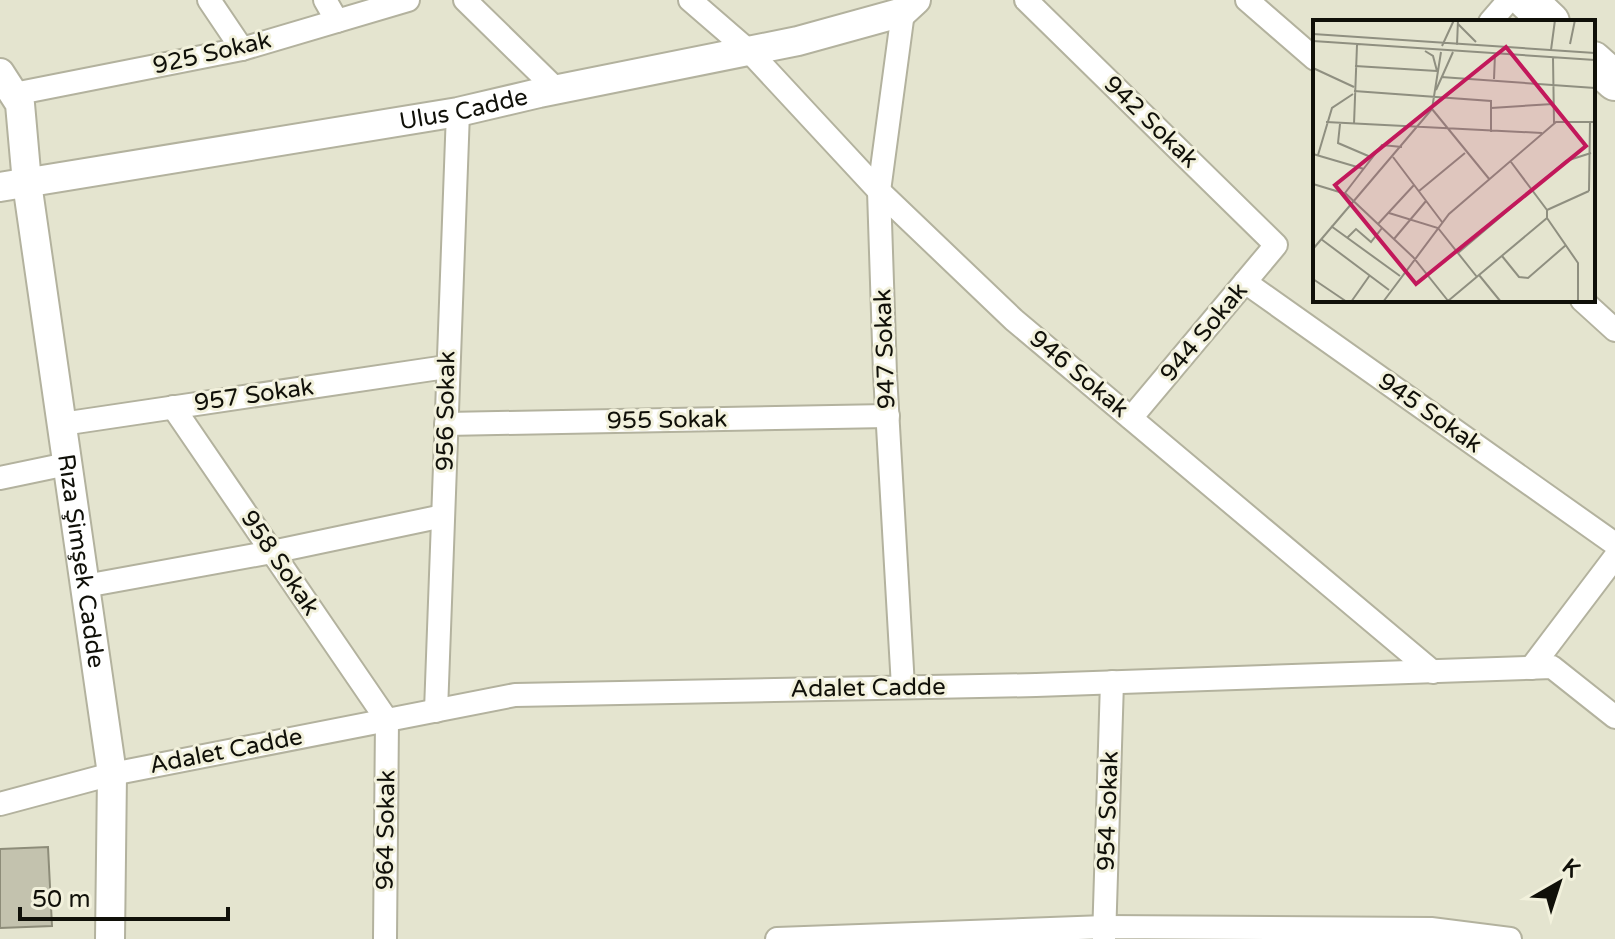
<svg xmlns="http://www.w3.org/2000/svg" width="1615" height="939" viewBox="0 0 1615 939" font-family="'Varela Round',sans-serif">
  <rect width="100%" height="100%" fill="#e4e4cf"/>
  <polygon fill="#c3c2ae" stroke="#8d8c79" stroke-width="2" points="48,847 52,926 0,928 0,849"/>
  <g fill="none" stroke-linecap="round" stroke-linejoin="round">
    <g stroke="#b3b29e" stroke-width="26">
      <g id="minor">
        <polyline points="209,0 242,49"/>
        <polyline points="325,0 337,21"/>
        <polyline points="465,0 556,89"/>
        <polyline points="690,0 749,51 879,191 1014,320 1433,672"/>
        <polyline points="1026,0 1276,245 1131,418"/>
        <polyline points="1247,0 1315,59"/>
        <polyline points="903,12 879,191 885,374 903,687"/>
        <polyline points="1490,22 1509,0"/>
        <polyline points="14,94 242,49 408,0"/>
        <polyline points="1245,282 1615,544"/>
        <polyline points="1582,300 1615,330"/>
        <polyline points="173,407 387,720 385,939"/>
        <polyline points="62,424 446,367"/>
        <polyline points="446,424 888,416"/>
        <polyline points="0,478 67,464"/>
        <polyline points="85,586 272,552 443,516"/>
        <polyline points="1531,668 1615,557"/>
        <path d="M436 711C443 511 449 311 458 112"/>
        <polyline points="0,804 112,774 515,695 1036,685 1552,667 1615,717"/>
        <polyline points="777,939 1105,927 1431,929 1510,939"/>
        <polyline points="1104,939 1112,682"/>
      </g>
    </g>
    <g stroke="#b3b29e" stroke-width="32">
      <g id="tertiary">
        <path id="s1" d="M0 73 20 104 27 183 112 774 110 939"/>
        <path id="s2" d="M0 187 458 112 539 93 798 41 903 12 916 0"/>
      </g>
    </g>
    <g stroke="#b3b29e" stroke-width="42">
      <g id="trunk">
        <polyline points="1527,0 1550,22"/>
        <polyline points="1593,61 1615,81"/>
      </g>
    </g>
    <use href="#minor" stroke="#fff" stroke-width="22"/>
    <use href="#tertiary" stroke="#fff" stroke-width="28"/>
    <use href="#trunk" stroke="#fff" stroke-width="38"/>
  </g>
  <g text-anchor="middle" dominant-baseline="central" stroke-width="6" stroke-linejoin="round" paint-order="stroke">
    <g font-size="24" fill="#101009" stroke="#f2f1dc">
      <text transform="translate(212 53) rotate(-13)">925 Sokak</text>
      <text stroke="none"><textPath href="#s2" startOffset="470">Ulus Cadde</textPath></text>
      <text transform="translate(1151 122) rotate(44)">942 Sokak</text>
      <text transform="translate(1204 332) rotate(-50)">944 Sokak</text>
      <text transform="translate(885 349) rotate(-92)">947 Sokak</text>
      <text transform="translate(1079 374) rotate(40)">946 Sokak</text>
      <text transform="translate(254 395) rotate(-8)">957 Sokak</text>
      <text transform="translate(446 411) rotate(-89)">956 Sokak</text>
      <text transform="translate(1430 413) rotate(35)">945 Sokak</text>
      <text transform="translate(667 420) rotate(-1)">955 Sokak</text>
      <text stroke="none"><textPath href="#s1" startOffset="498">Rıza Şimşek Cadde</textPath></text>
      <text transform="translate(280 563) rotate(56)">958 Sokak</text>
      <text transform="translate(868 688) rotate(-1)">Adalet Cadde</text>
      <text transform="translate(226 751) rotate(-11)">Adalet Cadde</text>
      <text transform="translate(1108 811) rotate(-88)">954 Sokak</text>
      <text transform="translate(386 830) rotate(-89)">964 Sokak</text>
    </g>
  </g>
  <g transform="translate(1313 20)">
    <rect width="282" height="282" fill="#e4e4cf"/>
    <path fill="none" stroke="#8f8f80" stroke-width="2" d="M145 4 163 22M0 14 282 33M0 21 282 40M257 24 262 0M144 25 145 0M129 26 141 0M238 30 242 0M112 31 120 36 124 51M240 38 241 103M42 46 124 51M0 48 41 67M128 57 282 68M181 59 182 34M123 70 140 32M41 71 178 81V112M178 88 240 84M119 89 177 160M13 102 229 113M27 104 25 123 60 138M41 104 44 25M0 134 51 149M5 135 19 88 40 74M80 137 129 202M198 142 234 190M0 164 33 174 100 237 136 282M106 171 152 133M276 171 277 102M32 173 69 125 89 127M234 190 276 171M76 193 125 208 164 257M234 198 265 243V282M65 204 101 165M18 206 87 256M34 218 43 209 58 222 69 208M8 219 76 270M81 219 113 181M0 229 119 89 128 32M145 233 253 141 278 133M189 236 206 257 215 258 253 225M166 255 188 282M0 259 34 282M135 281 234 198V190M38 282 57 255M70 282 136 194 243 102H282"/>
    <path fill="#c2185b" fill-opacity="0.15" stroke="#c2185b" stroke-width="4" d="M193 27 273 126 103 264 22 165Z"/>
    <rect width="282" height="282" fill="none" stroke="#101009" stroke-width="4"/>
  </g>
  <g transform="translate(1559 883) rotate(39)" stroke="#f2f1dc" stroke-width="6" paint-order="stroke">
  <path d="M0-6L14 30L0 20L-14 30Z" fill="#101009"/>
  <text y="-12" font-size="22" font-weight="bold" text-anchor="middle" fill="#101009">K</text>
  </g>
  <path d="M20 907v12h208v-12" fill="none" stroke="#101009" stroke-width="4"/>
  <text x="32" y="907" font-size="24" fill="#101009" stroke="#f2f1dc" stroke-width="6" paint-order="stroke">50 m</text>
</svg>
